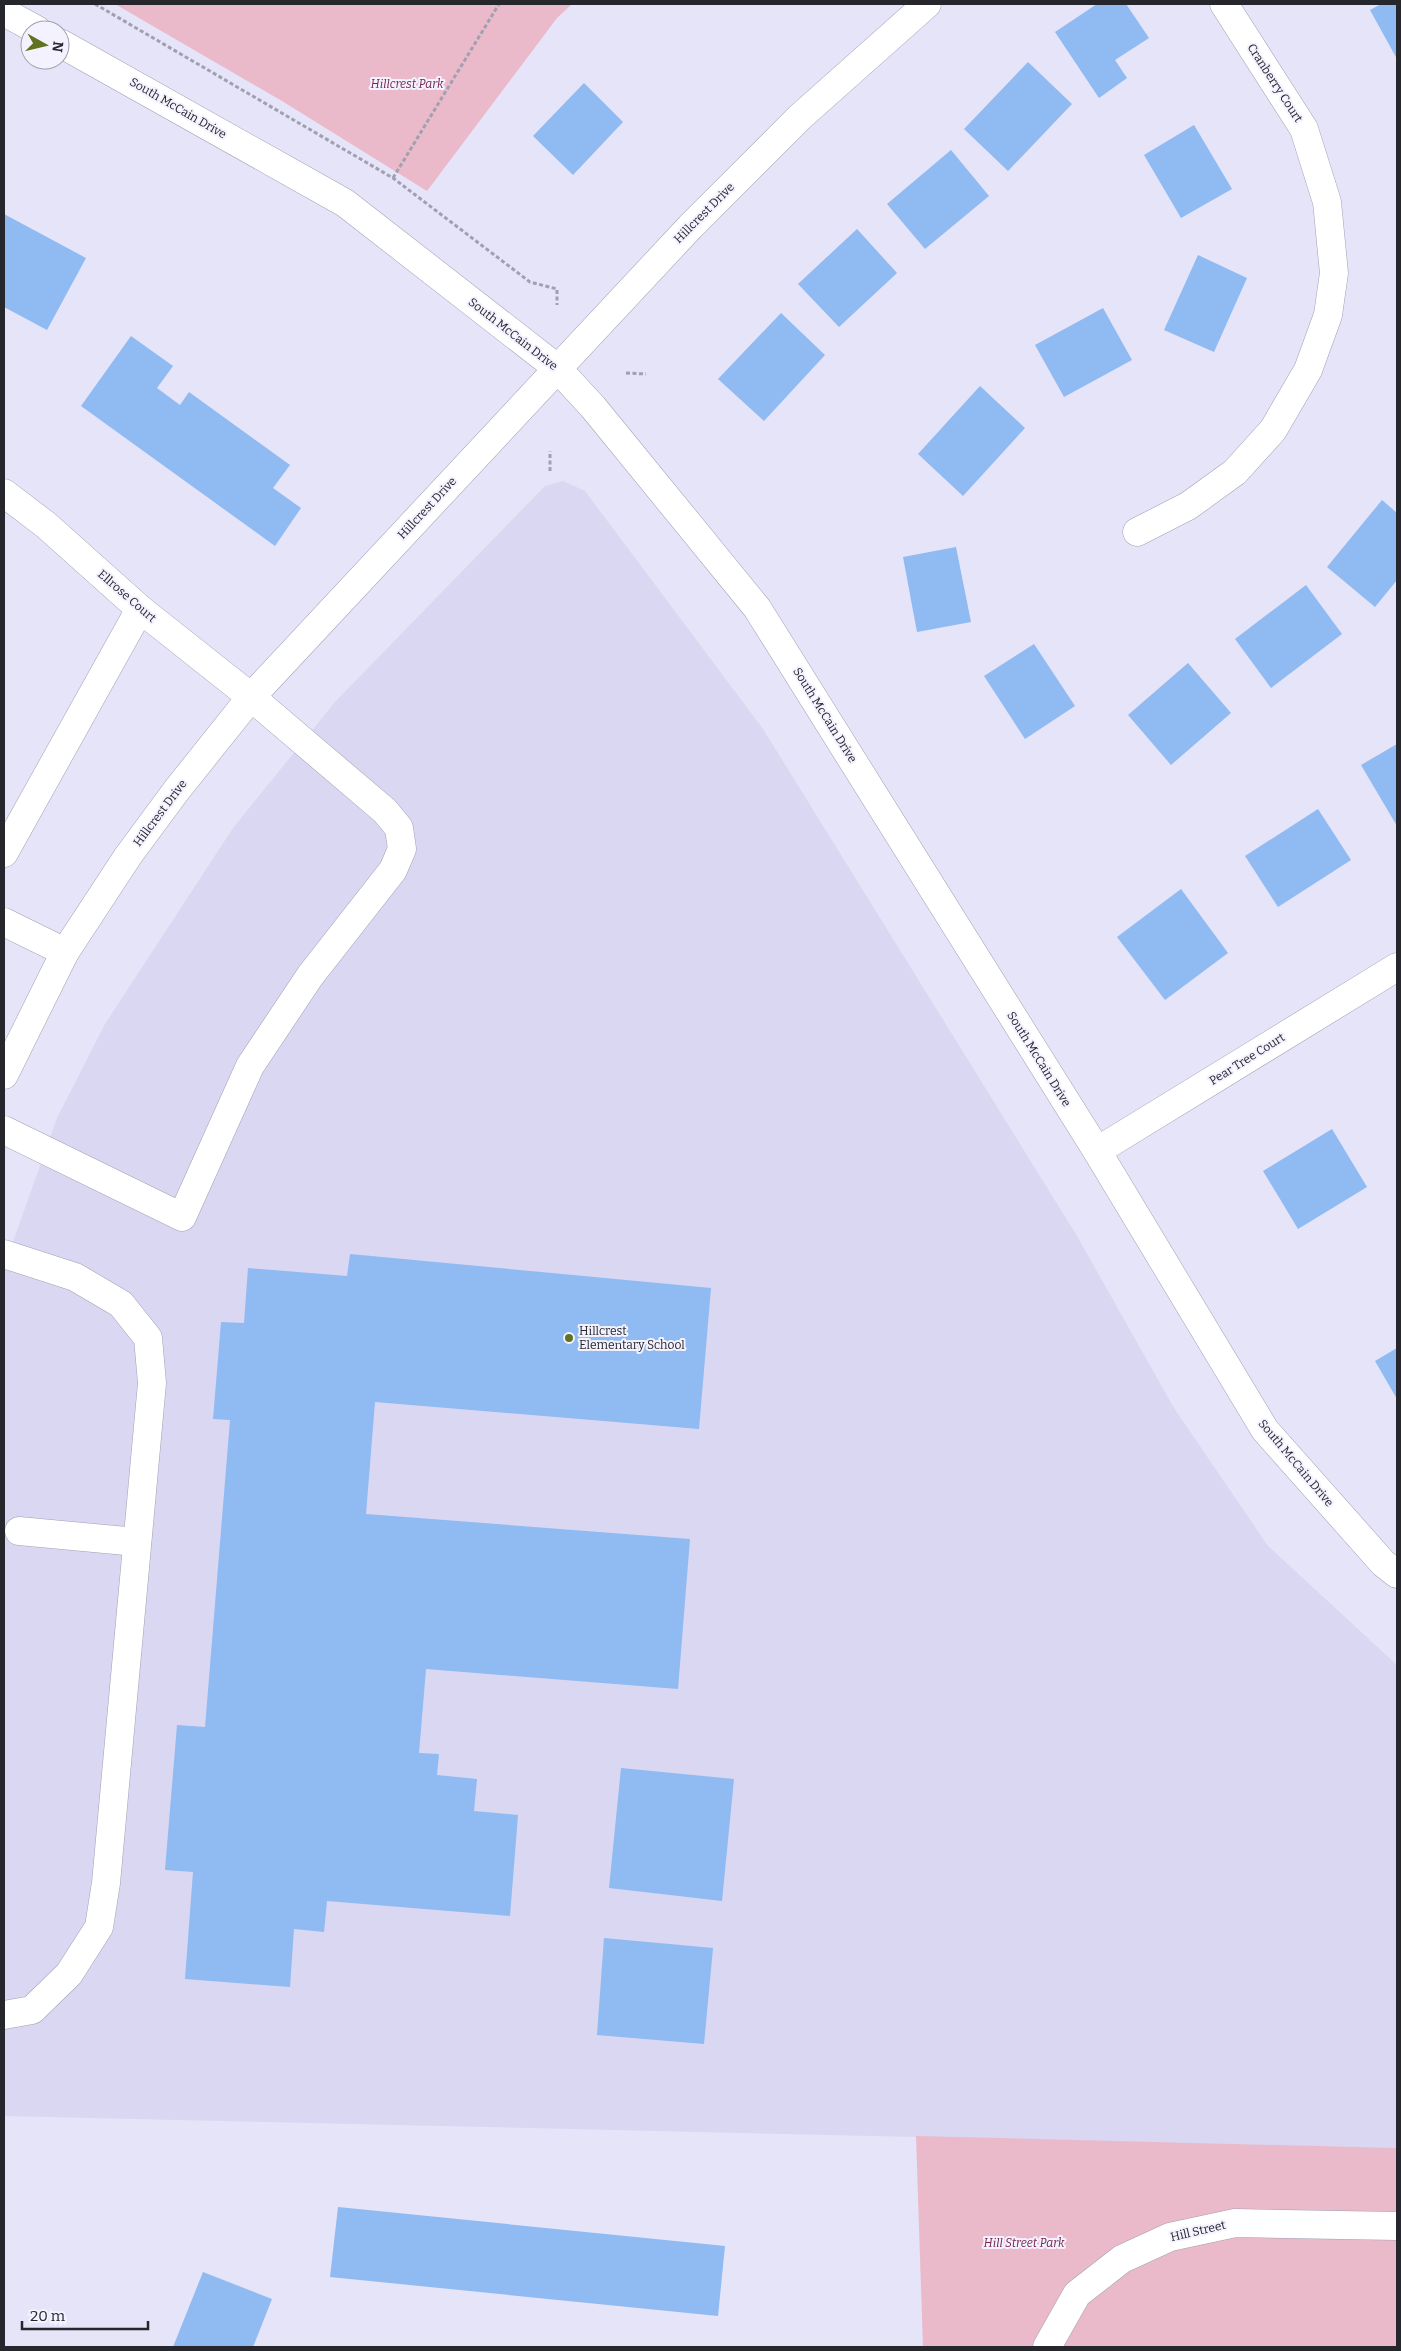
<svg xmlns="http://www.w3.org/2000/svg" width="1401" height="2351" viewBox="0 0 1401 2351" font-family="Bitter,serif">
  <rect width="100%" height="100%" fill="#e5e4f8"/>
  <polygon fill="#d9d7f2" points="563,481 585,491 763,729 1077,1236 1174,1408 1268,1546 1397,1665 1397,2148 4,2116 4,1267 57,1118 105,1024 233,828 335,702 545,486"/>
  <g fill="#eab9ca">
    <polygon points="115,4 572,4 557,18 427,191 282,101"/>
    <polygon points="916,2136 1397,2148 1397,2347 923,2347"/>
  </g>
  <g fill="#8fbaf2">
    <polygon points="1097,4 1126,4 1149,38 1115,60 1127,78 1099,98 1055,32"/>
    <polygon points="1381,4 1397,4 1397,59 1370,10"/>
    <polygon points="1028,62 1072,104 1008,171 964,129"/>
    <polygon points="584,83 623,122 573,175 533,136"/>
    <polygon points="1194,125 1232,189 1181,218 1144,155"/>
    <polygon points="951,150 989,196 925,249 887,204"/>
    <polygon points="4,214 86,258 47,330 4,307"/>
    <polygon points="857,229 897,273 839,327 798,284"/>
    <polygon points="1198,255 1247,278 1214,352 1164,330"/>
    <polygon points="1103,308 1132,360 1064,397 1035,345"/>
    <polygon points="781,313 825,355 764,421 718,379"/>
    <polygon points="131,336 173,366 157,388 180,405 189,392 290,465 273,488 301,508 275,546 81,406"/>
    <polygon points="980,386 1025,428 963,496 918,454"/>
    <polygon points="1382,500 1397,513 1397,580 1375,607 1327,567"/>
    <polygon points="956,547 971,622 917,632 903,557"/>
    <polygon points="1306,585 1342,634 1271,688 1235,639"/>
    <polygon points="1034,644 1075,706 1025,739 984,676"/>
    <polygon points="1188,663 1231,713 1171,765 1128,715"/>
    <polygon points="1397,744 1397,826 1361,765"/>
    <polygon points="1318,809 1351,860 1278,907 1245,856"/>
    <polygon points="1181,889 1228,953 1165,1000 1117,937"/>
    <polygon points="1332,1129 1367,1187 1298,1229 1263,1171"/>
    <polygon points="350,1254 711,1288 699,1429 375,1402 366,1514 690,1539 678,1689 426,1669 419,1753 439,1754 437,1775 477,1779 474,1811 518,1815 510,1916 327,1901 324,1932 294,1929 290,1987 185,1979 193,1872 165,1870 177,1725 205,1727 230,1420 213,1419 221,1322 244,1323 248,1268 347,1276"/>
    <polygon points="1397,1348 1397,1399 1375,1361"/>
    <polygon points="621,1768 734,1779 722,1901 609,1888"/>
    <polygon points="604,1938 713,1948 704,2044 597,2035"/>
    <polygon points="338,2207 725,2246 718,2316 330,2277"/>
    <polygon points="203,2272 272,2299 253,2347 173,2347"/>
  </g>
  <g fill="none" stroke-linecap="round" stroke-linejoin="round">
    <g stroke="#a2a0b3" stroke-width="29">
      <g id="minor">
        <polyline points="4,12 37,30"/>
        <polyline points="60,43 345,203 557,368 593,407 757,608 1097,1151 1265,1430 1383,1563 1397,1574"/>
        <polyline points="4,493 46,525 140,609 251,697 385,811 399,828 402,849 393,870 310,976 250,1066 182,1217 4,1130"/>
        <polyline points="1137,532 1188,506 1235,472 1273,430 1308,370 1328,315 1334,273 1327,202 1304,129 1224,4"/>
        <polyline points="4,853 140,609"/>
        <polyline points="4,922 65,952"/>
        <polyline points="4,1075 65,952 128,856 176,791 251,697 690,227 800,117 927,4"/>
        <polyline points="1097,1151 1397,967"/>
        <polyline points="4,1254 75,1277 121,1304 148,1338 152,1383 106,1883 99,1927 69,1974 32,2010 4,2015"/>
        <polyline points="19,1531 137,1542"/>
        <polyline points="1047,2347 1077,2294 1122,2259 1170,2237 1235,2223 1397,2226"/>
      </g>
    </g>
    <g stroke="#a0a0af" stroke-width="3" stroke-dasharray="4 2.5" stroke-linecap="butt">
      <polyline points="95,4 393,178 530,282 557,289 557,305"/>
      <polyline points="393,178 499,4"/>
      <polyline points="626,373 646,374"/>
      <polyline points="550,471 550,451"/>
    </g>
    <use href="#minor" stroke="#fff" stroke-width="28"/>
  </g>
  <circle fill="#617220" stroke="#f3f2fe" stroke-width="2" cx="569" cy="1338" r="5"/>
  <g text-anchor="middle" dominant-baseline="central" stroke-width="4" stroke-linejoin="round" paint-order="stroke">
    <g font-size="12" fill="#26262d" stroke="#f3f2fe">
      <text transform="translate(1275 83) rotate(57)">Cranberry Court</text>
      <text transform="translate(178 108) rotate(30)">South McCain Drive</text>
      <text transform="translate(704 213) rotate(-45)">Hillcrest Drive</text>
      <text transform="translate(513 334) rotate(38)">South McCain Drive</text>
      <text transform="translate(427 508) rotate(-47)">Hillcrest Drive</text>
      <text transform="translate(127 596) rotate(41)">Ellrose Court</text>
      <text transform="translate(825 715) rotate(58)">South McCain Drive</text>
      <text transform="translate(160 813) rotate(-53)">Hillcrest Drive</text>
      <text transform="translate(1039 1059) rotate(58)">South McCain Drive</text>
      <text transform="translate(1247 1059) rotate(-32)">Pear Tree Court</text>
      <text transform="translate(1296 1463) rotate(50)">South McCain Drive</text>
      <text transform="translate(1198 2231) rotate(-13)">Hill Street</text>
    </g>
    <g font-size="12" font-style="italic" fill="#762349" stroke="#f3f2fe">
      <text x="407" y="84">Hillcrest Park</text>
      <text x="1024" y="2243">Hill Street Park</text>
    </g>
    <g font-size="12" fill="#26262d" stroke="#f3f2fe" text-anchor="start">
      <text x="579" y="1331">Hillcrest<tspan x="579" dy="14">Elementary School</tspan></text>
    </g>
  </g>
  <rect width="1401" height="2351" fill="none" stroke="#26262d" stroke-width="10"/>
  <g transform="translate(45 45) rotate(98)"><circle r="24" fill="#f3f2fe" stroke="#a1a0aa"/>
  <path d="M0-4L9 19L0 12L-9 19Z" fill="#617220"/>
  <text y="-8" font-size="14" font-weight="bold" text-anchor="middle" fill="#26262d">N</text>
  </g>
  <path d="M22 2321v8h126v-8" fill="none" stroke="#26262d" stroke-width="2.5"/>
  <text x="30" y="2321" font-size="15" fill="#26262d" stroke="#f3f2fe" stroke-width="4" paint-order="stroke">20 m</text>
</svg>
